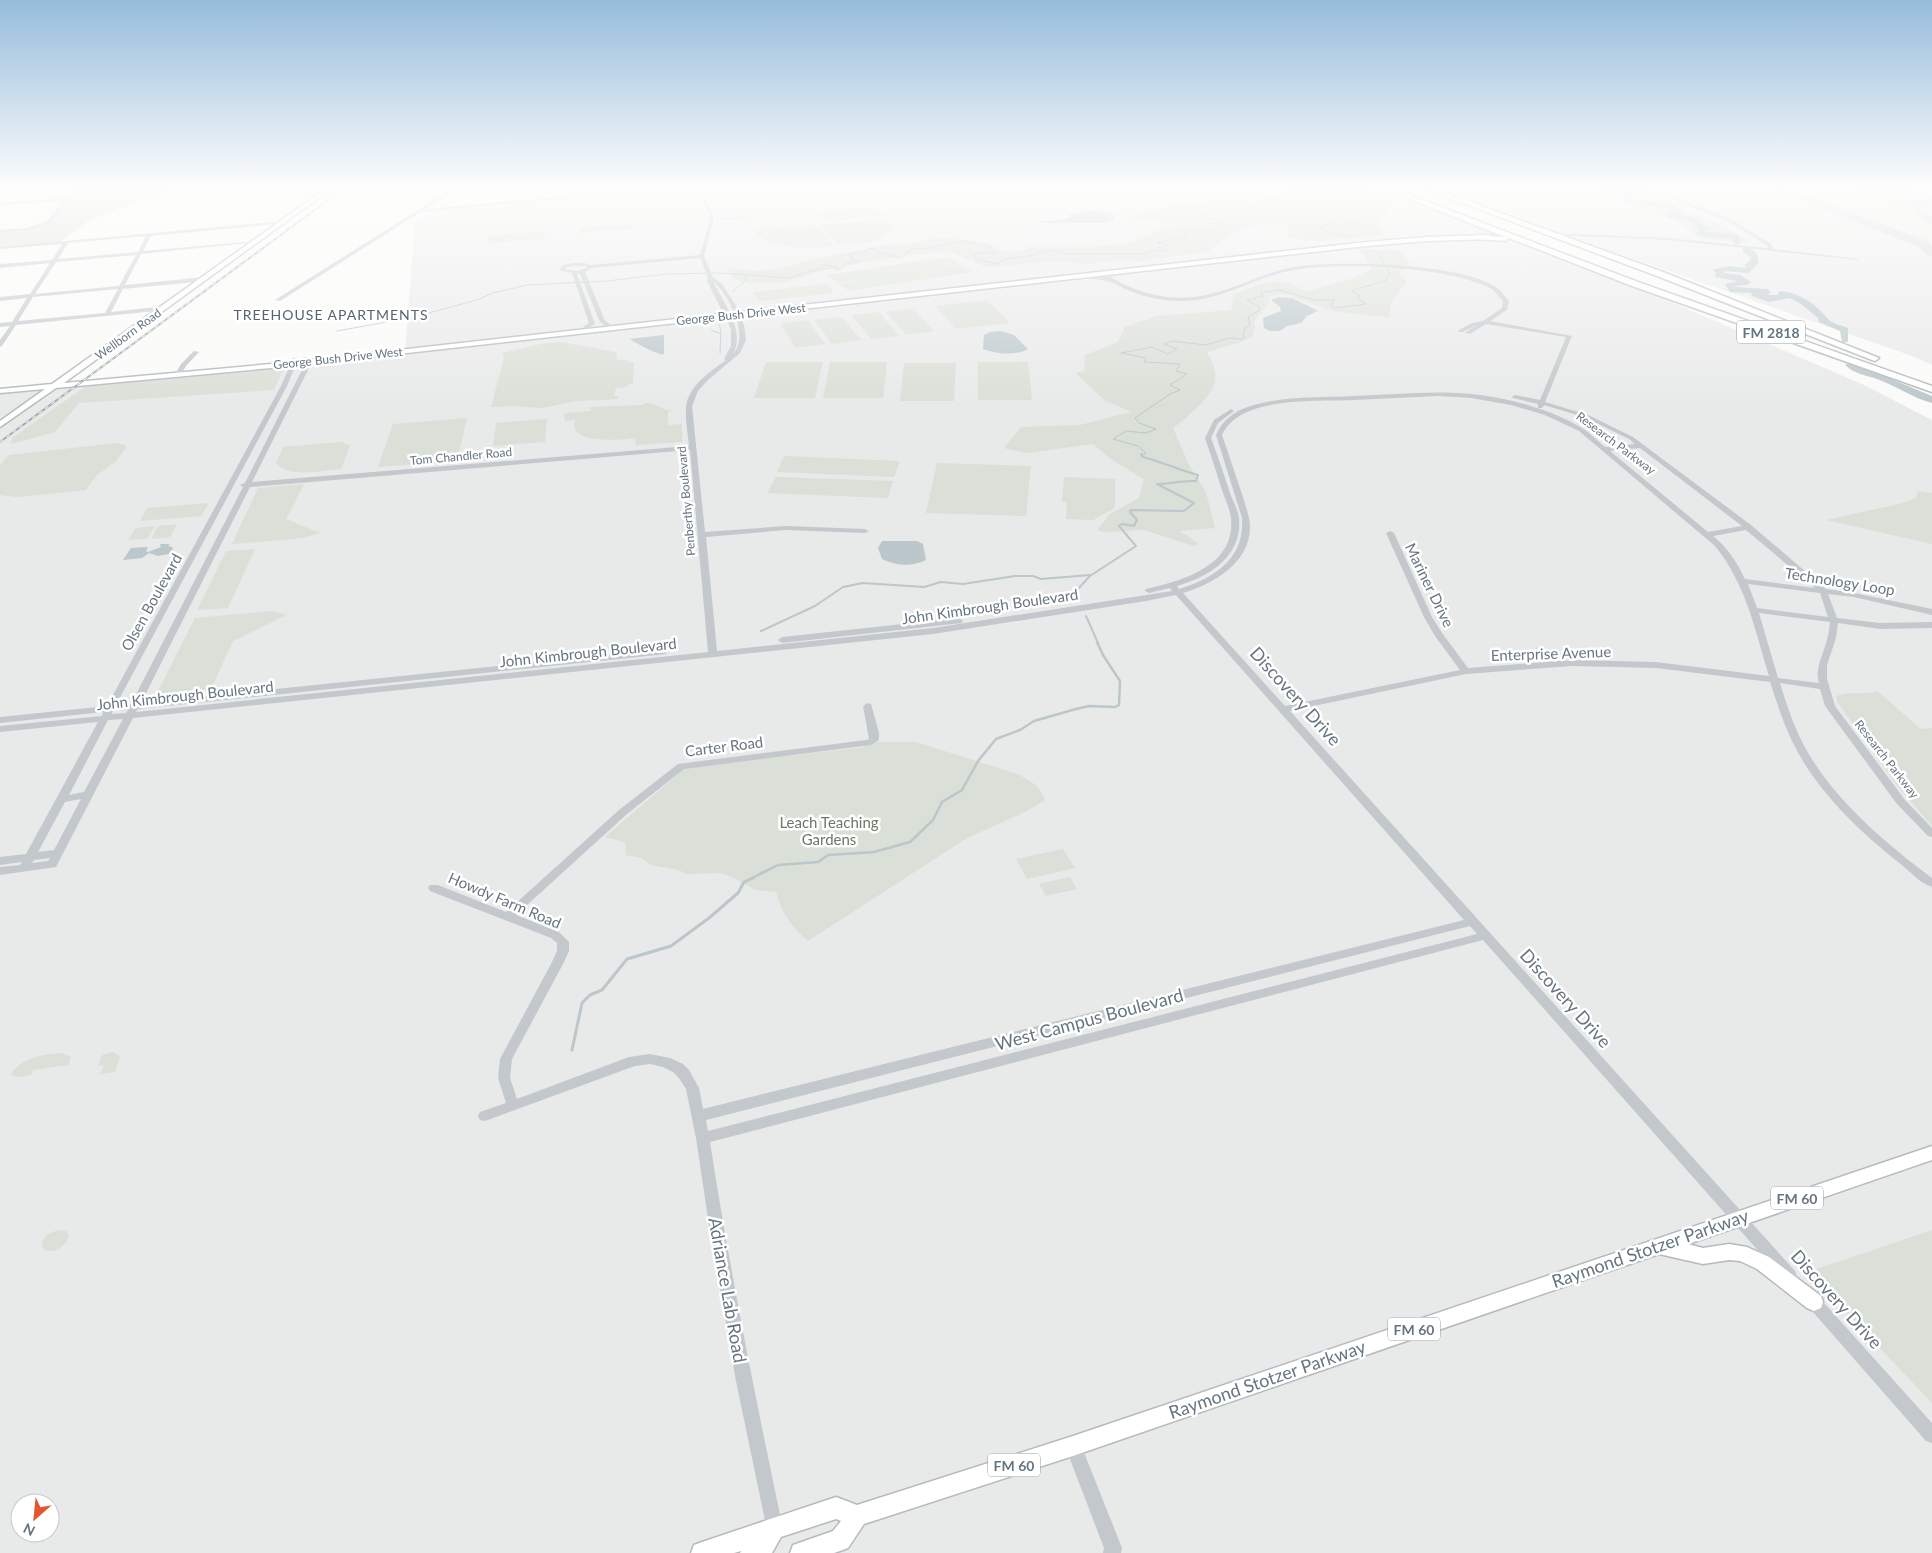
<svg xmlns="http://www.w3.org/2000/svg" width="1932" height="1553" viewBox="0 0 1932 1553" font-family="Lato,sans-serif">
  <rect width="100%" height="100%" fill="#fafaf8"/>
  <g fill="#e8e9e9" fill-rule="evenodd">
    <path d="M685 189H1374L1491 231 1662 298 1862 384 1932 420V1553H0V394L199 376 405 353 415 220 428 212ZM20 1503H50V1533H20Z"/>
    <polygon points="1442,189 1932,189 1932,365 1912,356 1588,243"/>
  </g>
  <g fill="#dadfd7">
    <polygon points="73,189 206,189 173,192 137,201 91,219 60,242 0,247 0,231 18,230 46,223"/>
    <path d="M1217 189C1239 189 1260 197 1281 192L1278 189H1369L1388 196 1390 209 1379 222 1384 235 1322 241 1288 238V226L1270 222 1244 228 1228 236 1209 251 1145 261 1117 260 1084 264 1061 261 986 267 948 251 908 255 825 270 785 282 750 283 733 279 728 268 758 271 782 268 819 258 887 245 914 243 941 237 986 243 1003 251H1023L1029 247H1092L1131 243 1164 228 1183 225 1129 217 1146 209H1163L1166 205 1243 198 1236 194Z"/>
    <polygon points="1597,189 1648,189 1685,210 1714,221 1754,244 1700,239 1682,225 1655,211 1606,199"/>
    <polygon points="874,206 885,216 828,221 817,212"/>
    <path d="M883 219 892 226C886 244 854 244 838 245L820 225Z"/>
    <polygon points="630,223 632,227 637,229 578,233 581,232 579,229 584,227"/>
    <path d="M816 225 834 246C810 248 775 250 757 234L756 230Z"/>
    <polygon points="535,232 544,232 546,238 490,243 488,236"/>
    <path d="M1359 249 1400 250 1410 263 1399 273 1407 282 1391 302 1389 317 1335 312 1285 294 1270 296 1267 306 1254 321 1255 329 1252 337 1242 342 1207 352C1212 361 1217 371 1215 382 1212 396 1185 420 1173 428L1189 465 1206 492 1215 528 1179 531 1198 543 1194 546 1144 530 1104 532 1097 530 1110 514 1139 498 1144 479 1112 460 1093 444 1026 453 1004 448 1021 427 1080 425 1131 412 1104 400 1076 373 1084 371 1085 355 1118 342 1125 327 1157 316 1231 310 1234 294C1258 285 1282 273 1305 292L1354 278 1372 269Z"/>
    <polygon points="948,257 960,264 935,268 961,265 973,272 849,291 839,284 864,279 837,283 827,275"/>
    <polygon points="827,284 834,293 759,301 753,292"/>
    <polygon points="987,300 1010,323 956,329 935,306"/>
    <polygon points="913,308 934,331 906,335 886,312"/>
    <polygon points="879,312 899,336 871,339 852,315"/>
    <polygon points="842,317 861,340 832,344 814,320"/>
    <polygon points="808,320 825,344 796,348 780,324"/>
    <polygon points="561,342 616,352 617,360 629,360 629,362 634,362 633,384 628,384 628,387 616,388 614,396 618,396 618,399 576,401 542,408 511,406 491,407 504,358 502,353 545,343"/>
    <polygon points="766,362 823,362 815,398 754,398"/>
    <polygon points="830,362 887,362 883,398 823,398"/>
    <polygon points="978,362 1028,362 1032,400 978,400"/>
    <polygon points="904,363 956,363 954,401 900,401"/>
    <polygon points="284,368 274,390 79,403 55,432 11,444 12,438 85,387"/>
    <path d="M648 402 666 410H673L668 412V425L682 424V442L636 445 635 438C622 440 567 445 575 420L565 421 564 413 590 411 591 407 643 405Z"/>
    <polygon points="467,418 457,461 378,467 393,424"/>
    <polygon points="547,419 545,442 493,446 496,423"/>
    <path d="M341 442 350 446 341 469C323 470 289 479 276 463L283 447Z"/>
    <polygon points="117,443 125,445 126,448 116,461 96,476 86,490 17,497 0,495 0,465 9,455"/>
    <polygon points="784,456 900,461 894,477 777,472"/>
    <polygon points="937,463 1031,466 1026,516 926,513"/>
    <polygon points="776,477 893,481 888,498 767,493"/>
    <polygon points="1064,477 1115,479 1115,508 1093,520 1066,519 1067,502 1062,502"/>
    <polygon points="304,484 286,519 320,533 303,538 232,544 258,488"/>
    <polygon points="1918,491 1932,493 1932,544 1826,520 1903,503 1916,498"/>
    <polygon points="209,503 201,516 140,521 147,508"/>
    <polygon points="177,524 170,537 151,539 158,526"/>
    <polygon points="155,526 147,539 128,540 136,528"/>
    <polygon points="255,549 228,608 197,610 226,551"/>
    <polygon points="274,611 287,615 233,641 211,689 155,697 195,618"/>
    <path d="M1877 691 1921 729 1932 728V826L1896 784 1838 703 1836 696C1850 691 1863 695 1877 691Z"/>
    <path d="M873 742H916L1017 774C1029 780 1041 786 1045 800L1027 811 967 838 808 941C791 926 782 913 776 892L755 890 736 879 721 873 686 874 679 870 651 865 641 858 626 855 625 842 605 837 685 768 864 747Z"/>
    <polygon points="1063,849 1075,868 1027,879 1016,859"/>
    <polygon points="1070,877 1077,889 1046,896 1039,884"/>
    <polygon points="113,1052 120,1056 115,1072 100,1074 104,1065 98,1066 102,1055"/>
    <path d="M61 1053 71 1057 69 1065 33 1070 31 1075 18 1077 11 1075C19 1058 45 1054 61 1053Z"/>
    <path d="M61 1230 66 1231 69 1235C67 1246 53 1255 43 1249 39 1238 51 1231 61 1230Z"/>
    <polygon points="1932,1230 1932,1403 1808,1272"/>
  </g>
  <g fill="#bbc7cb">
    <polygon points="1092,210 1105,211 1113,214 1115,218 1109,222 1102,223 1034,223 1069,218 1071,216 1066,215"/>
    <polygon points="1279,297 1292,298 1318,311 1307,316 1301,323 1287,326 1280,331 1270,331 1264,328 1263,318 1281,311 1280,307 1271,300"/>
    <path d="M1001 331 1014 335 1028 349C1015 356 997 354 983 349L984 335 990 332Z"/>
    <path d="M664 335V354C658 356 637 343 629 339Z"/>
    <path d="M882 541H917L923 544 926 560C912 567 896 566 882 559L878 548Z"/>
    <polygon points="160,544 170,544 168,546 172,547 173,550 168,554 158,556 149,553 142,558 123,560 131,548 148,547 146,551 148,552 161,547"/>
  </g>
  <g fill="none" stroke-linecap="round" stroke-linejoin="round">
    <g stroke="#bbc7cb" stroke-width="1">
      <polyline points="1320,193 1326,193 1330,196 1350,196 1348,209 1361,215 1363,219 1359,221 1333,220 1333,223 1319,228 1330,233 1354,237"/>
      <polyline points="721,219 749,217"/>
      <polyline points="732,292 745,281 746,276"/>
      <polyline points="717,320 721,330 720,353"/>
      <polyline points="711,330 721,334"/>
      <path d="M337 331 414 317 477 300 493 293 527 285 607 281 667 274 721 273 788 278 822 268 823 265 836 267 834 269H841L845 264 859 261 851 259 852 257 849 255 855 252 863 253 870 248 880 253 901 258 911 249H924L965 241 992 248 991 250 997 254 981 252 975 254V259L997 264C1006 257 1016 258 1028 256 1043 254 1049 246 1066 254H1146L1151 251H1168L1158 248 1167 245 1157 243 1184 237 1186 236 1183 234 1198 230 1200 232H1210L1212 229 1210 228 1223 227 1220 224 1208 223 1206 221 1211 218 1202 215 1206 212 1225 210 1239 212 1249 207 1272 206 1271 203 1257 202C1267 198 1277 201 1284 197L1320 193 1315 189"/>
      <polyline points="1142,456 1146,453 1138,446 1113,439 1126,431 1146,433 1156,429 1139,423 1135,418 1170,394 1180,390 1170,385 1187,374 1176,371 1180,364 1144,362 1146,358 1121,353 1152,347 1168,354 1177,349 1164,344 1172,341 1206,345 1229,338 1241,339 1245,337 1243,334 1245,328 1250,325 1248,317 1260,310 1258,306 1247,300 1263,296 1260,293 1279,290 1315,300 1334,300 1331,305 1334,308 1366,304 1357,298 1360,296 1351,291 1387,280 1390,273 1379,255 1372,248"/>
    </g>
    <g stroke="#bbc7cb" stroke-width="2">
      <path d="M1077 590 1090 576 1136 546 1119 526 1122 524 1134 526 1137 520 1130 512 1131 510 1184 511 1194 503 1157 484C1171 484 1182 480 1196 481L1198 475C1179 470 1162 462 1143 457L1141 455 1142 454"/>
      <polyline points="1086,616 1098,643"/>
      <polyline points="761,631 815,606 843,587 863,583 924,587 941,582 963,584 1015,576 1033,576 1041,579 1090,575"/>
    </g>
    <polyline stroke="#bbc7cb" stroke-width="2.5" points="750,879 778,865 818,862 828,855 874,852 910,842 933,820 942,802 962,790 978,761 996,739 1020,730 1034,721 1076,709 1089,706 1115,707 1119,705 1120,681 1103,655 1097,642"/>
    <polyline stroke="#bbc7cb" stroke-width="3" points="572,1050 582,1003 590,995 602,990 627,959 671,946 709,918 738,893 744,882 753,878"/>
    <g fill="#bbc7cb" fill-rule="evenodd">
      <path d="M1602 189 1630 190 1635 194 1632 196 1635 199 1633 201C1651 202 1667 201 1683 211L1675 214 1700 218V223L1712 229 1704 232 1737 234 1742 243 1735 245 1731 238 1709 237 1697 235 1696 233 1699 228 1693 226V222L1678 220 1665 216V212L1670 211 1659 206 1625 204 1627 199 1623 196 1625 194H1611Z"/>
      <path d="M1743 248H1749L1756 252 1759 262 1749 273 1724 271V273L1740 275 1751 282 1747 285 1735 286 1736 287 1768 289 1771 293 1767 295H1778V292L1781 291C1800 293 1816 304 1827 318 1830 323 1843 326 1848 328V342H1842L1840 331 1819 322 1818 318 1801 304 1790 298 1769 302 1752 296 1751 293 1730 292 1725 284 1737 281 1715 277 1716 273 1713 270 1727 266 1744 268 1746 267 1744 265 1750 261 1751 258 1743 252Z"/>
      <path d="M1850 362 1932 396V403C1913 398 1896 386 1877 379 1866 375 1854 374 1845 365Z"/>
    </g>
    <g fill="#ced2d4" fill-rule="evenodd">
      <polygon points="1772,189 1788,189 1927,241 1932,246 1932,256 1928,255 1919,247"/>
      <polygon points="1886,190 1909,195 1914,199 1932,198 1932,204 1920,204 1932,216 1932,225 1928,224 1901,200 1882,195 1881,193"/>
    </g>
    <polygon fill="#ced2d4" fill-rule="evenodd" points="1852,189 1914,189 1932,193 1932,209 1865,197 1855,195"/>
    <g stroke="#b5babe" stroke-width="3">
      <g id="major">
        <polygon points="325,189 331,189 64,383 282,363 1367,242 1427,237 1489,235 1492,237 1489,239 1427,241 1367,246 282,367 56,388 0,427 0,421 45,389 0,393 0,389 52,384"/>
        <polygon points="1932,1146 1932,1160 1688,1244 1703,1248 1729,1244 1747,1247 1769,1257 1821,1296 1823,1302 1821,1308 1814,1311 1807,1308 1757,1269 1740,1261 1729,1260 1703,1264 1659,1254 1073,1456 864,1524 848,1548 840,1551 834,1553 790,1553 793,1545 833,1531 841,1521 836,1519 781,1537 772,1553 740,1553 741,1551 734,1553 691,1553 694,1545 702,1542 836,1497 857,1505 1073,1436"/>
      </g>
    </g>
    <g stroke="#b4b9bd" stroke-width="3">
      <g id="highway">
        <polygon points="1384,189 1394,189 1638,282 1932,386 1932,392 1632,286 1509,238 1506,241 1475,239 1474,237 1478,235 1505,237"/>
        <polygon points="1425,189 1435,189 1663,272 1879,358 1875,361 1872,360 1657,276"/>
      </g>
    </g>
    <g fill="#c3c8cc" fill-rule="evenodd">
      <polygon points="20,189 18,190 0,192 0,190"/>
      <polygon points="71,189 76,189 51,223 27,230 0,232 0,230 27,228 47,221 63,201 0,205 0,203 65,198"/>
      <polygon points="451,189 457,189 426,209 646,189 668,189 421,212 280,301 275,300"/>
      <path d="M696 189H700L713 213V222L704 256 713 277 722 284 735 304 744 325 746 340 740 353 708 380 698 391 692 406 705 532 786 526 865 529 869 531 865 533 786 530 706 537 717 651 933 628 1172 591 1170 588 1149 593 1145 591 1146 589C1182 581 1236 566 1231 518 1230 510 1226 501 1223 493 1217 474 1211 456 1205 438L1214 420 1231 409 1234 411 1218 423 1211 438C1218 456 1224 475 1230 493 1233 501 1238 510 1239 518 1243 556 1209 577 1177 586L1179 589C1215 578 1245 558 1242 518L1216 435C1221 423 1230 415 1242 409 1278 395 1318 398 1355 396 1403 394 1452 388 1499 398 1528 404 1557 413 1582 428 1590 433 1598 441 1605 447L1635 444 1629 439 1584 417 1544 405 1542 408H1538V404L1513 398 1512 397 1515 395 1540 400 1566 337 1486 324 1470 334 1465 333 1476 325 1463 332H1459V330L1472 323 1483 321 1502 308 1503 301C1499 297 1495 291 1490 288 1447 266 1331 260 1284 272 1250 281 1220 300 1185 301 1166 301 1147 298 1130 291 1124 289 1118 285 1113 283 1101 278 1087 279 1075 279L1072 277 1075 275H1095L1105 278 1103 276 1107 271 1110 273 1109 276C1139 295 1178 304 1214 293 1241 286 1266 272 1294 267 1335 260 1462 263 1496 287 1501 290 1505 297 1509 301L1507 310 1490 321 1572 336 1545 402 1588 415 1633 437 1751 525 1826 589 1854 593 1932 609V615L1854 597 1828 594 1837 618 1880 623 1932 622V628L1880 629 1838 623 1836 638 1827 665V679L1835 706 1905 800 1932 828V837L1928 836 1897 804 1825 706 1820 689 1780 683C1787 706 1795 730 1807 751 1836 801 1885 843 1932 878V887C1919 883 1909 870 1898 862 1858 830 1816 790 1793 743 1783 723 1777 702 1770 682L1656 668 1572 666 1466 674 1290 711 1795 1271 1797 1276 1795 1281 1790 1283 1785 1281 1483 940 710 1142C730 1272 756 1400 783 1529L780 1535 774 1538 768 1535 736 1381 709 1225 696 1138 686 1089 679 1078 673 1072 663 1067 650 1064 635 1066 485 1121 480 1120 478 1116 480 1112 506 1103 498 1078 500 1059 551 964 557 951V943L551 938 430 891 428 888 430 885H438L506 912 619 810 678 764 866 740 869 739 863 706 868 703 871 704 879 733V740L871 745 684 769 627 814 516 915 559 932 569 942V951L563 964 512 1059 510 1078 517 1099 629 1057 650 1054 670 1058 683 1064 689 1070 699 1088 703 1109 1464 920 1176 595 1146 601 933 634 133 718 56 867 0 875V867L20 865 22 862 0 865V857L26 854 98 722 0 732V726L102 716 103 712 0 723V717L107 706 281 386 293 358 298 359 287 386 116 705 131 704 243 487 240 485 245 483 305 364 303 357H307L311 361V364L252 482 689 446C688 434 685 419 686 407 688 386 710 372 726 360L724 359 731 346V329L707 281 708 278 700 258 592 268 585 272 605 321 611 325 608 327 600 322 580 274H577L595 324 586 329 583 327 589 323 572 273 559 270 563 265C572 263 582 261 590 265L700 255 709 222V213ZM574 266H586L587 268 577 271 565 269 567 267ZM713 281C729 295 750 335 733 354 746 330 723 303 713 281ZM1438 396 1471 398 1511 405 1545 415 1579 431 1715 546C1746 584 1755 630 1769 676L1656 662 1572 660 1468 668 1442 633 1432 617 1394 533 1390 531 1386 533 1424 617 1435 636 1460 670 1285 706 1183 593C1213 584 1250 563 1250 527 1250 516 1245 505 1242 494 1235 474 1229 455 1222 435 1240 395 1317 402 1353 400 1382 399 1410 397 1438 396ZM1640 448 1742 526 1708 532 1610 451ZM690 450 708 652 136 712 138 709 666 654 667 652 663 649 141 703 250 487ZM1746 530 1815 588 1745 579C1737 562 1727 547 1713 536ZM1748 584 1820 593 1828 617 1757 608ZM1759 613 1830 622C1829 628 1829 634 1827 639 1824 654 1814 668 1819 683L1778 678ZM128 710 126 713 112 714 113 711ZM123 719 84 792 69 795 108 720ZM81 799 54 850 38 852 65 802ZM50 858 48 861 32 863 34 860ZM1470 926 1477 934 708 1131 706 1120Z"/>
      <polygon points="1658,189 1664,189 1683,200 1731,219 1770,243 1774,249 1859,259 1857,260 1668,240 1552,235 1550,234 1552,233 1668,238 1768,248 1766,245 1727,221 1679,202"/>
      <path d="M284 221 286 223 151 236 143 251 256 241 258 242 141 254 125 285 205 277 208 279 205 281 123 289 111 312 166 306 169 308 166 310 16 325 2 346 0 347V340L10 326 0 327V323L12 322 27 298 0 301V297L30 294 50 263 0 268V264L52 260 62 244 0 249V247ZM146 236 138 252 58 259 68 243ZM136 255 119 286 35 294 56 262ZM118 289 105 313 18 321 33 297Z"/>
      <polygon points="194,351 199,352 186,366 179,377 175,377 174,376 181,364"/>
      <polygon points="959,618 963,621 962,623 782,643 778,640 782,637"/>
      <polygon points="1811,1292 1816,1294 1932,1423 1932,1443 1926,1441 1806,1304 1803,1299 1806,1294"/>
      <polygon points="1073,1438 1079,1440 1122,1548 1121,1553 1103,1553 1104,1548 1065,1446 1067,1440"/>
    </g>
    <use href="#major" fill="#fff" fill-rule="evenodd"/>
    <use href="#highway" fill="#fff" fill-rule="evenodd"/>
    <g stroke="#a2aab0" stroke-width="2">
      <polyline id="rail" points="0,442 343,189"/>
    </g>
    <use href="#rail" stroke="#fff" stroke-width="1" stroke-dasharray="4" stroke-linecap="butt"/>
  </g>
  <linearGradient id="sky" x2="0" y2="1"><stop stop-color="#96bcdc"/><stop offset="0.46" stop-color="#fdfdfc"/><stop offset="1" stop-color="#fdfdfc" stop-opacity="0"/></linearGradient>
  <rect width="1932" height="407" fill="url(#sky)"/>
  <g text-anchor="middle" dominant-baseline="central" stroke-width="5" stroke-linejoin="round" paint-order="stroke">
    <g font-size="12" fill="#657683" stroke="#fff">
      <text transform="translate(741 314) rotate(-6)">George Bush Drive West</text>
      <text transform="translate(128 334) rotate(-36)">Wellborn Road</text>
      <text transform="translate(338 358) rotate(-6)">George Bush Drive West</text>
      <text transform="translate(1616 443) rotate(37)">Research Parkway</text>
      <text transform="translate(461 456) rotate(-5)">Tom Chandler Road</text>
      <text transform="translate(686 501) rotate(-95)">Penberthy Boulevard</text>
      <text transform="translate(1887 759) rotate(52)">Research Parkway</text>
    </g>
    <g font-size="14" letter-spacing="1" fill="#57646e" stroke="#fff">
      <text x="331" y="314">TREEHOUSE APARTMENTS</text>
    </g>
    <g fill="#fff" stroke="#939fa8" stroke-width="1">
      <rect x="1737" y="320.5" width="68" height="23" rx="4"/>
      <rect x="1771" y="1186.5" width="52" height="23" rx="4"/>
      <rect x="1388" y="1317.5" width="52" height="23" rx="4"/>
      <rect x="988" y="1453.5" width="52" height="23" rx="4"/>
    </g>
    <g font-size="14" font-weight="bold" fill="#657683">
      <text x="1771" y="332">FM 2818</text>
      <text x="1797" y="1198">FM 60</text>
      <text x="1414" y="1329">FM 60</text>
      <text x="1014" y="1465">FM 60</text>
    </g>
    <g font-size="15" fill="#657683" stroke="#fff">
      <text transform="translate(1840 581) rotate(9)">Technology Loop</text>
      <text transform="translate(1430 585) rotate(64)">Mariner Drive</text>
      <text transform="translate(151 602) rotate(-61)">Olsen Boulevard</text>
      <text transform="translate(990 606) rotate(-8)">John Kimbrough Boulevard</text>
      <text transform="translate(588 652) rotate(-6)">John Kimbrough Boulevard</text>
      <text transform="translate(1551 653) rotate(-2)">Enterprise Avenue</text>
      <text transform="translate(185 695) rotate(-6)">John Kimbrough Boulevard</text>
      <text transform="translate(724 746) rotate(-7)">Carter Road</text>
      <text transform="translate(505 900) rotate(23)">Howdy Farm Road</text>
    </g>
    <g font-size="15" fill="#687a64" stroke="#fff">
      <text x="829" y="822">Leach Teaching<tspan x="829" dy="17">Gardens</tspan></text>
    </g>
    <g font-size="18" fill="#657683" stroke="#fff">
      <text transform="translate(1296 696) rotate(48)">Discovery Drive</text>
      <text transform="translate(1566 998) rotate(48)">Discovery Drive</text>
      <text transform="translate(1089 1019) rotate(-15)">West Campus Boulevard</text>
      <text transform="translate(1650 1248) rotate(-19)">Raymond Stotzer Parkway</text>
      <text transform="translate(728 1290) rotate(80)">Adriance Lab Road</text>
      <text transform="translate(1837 1299) rotate(48)">Discovery Drive</text>
      <text transform="translate(1267 1379) rotate(-19)">Raymond Stotzer Parkway</text>
    </g>
  </g>
  <g transform="translate(35 1518) rotate(207)"><circle r="24" fill="#ffffff" stroke="#c1c8cd"/>
  <path d="M0-4L9 19L0 12L-9 19Z" fill="#e4572e"/>
  <text y="-8" font-size="14" font-weight="bold" text-anchor="middle" fill="#657683">N</text>
  </g>
</svg>
